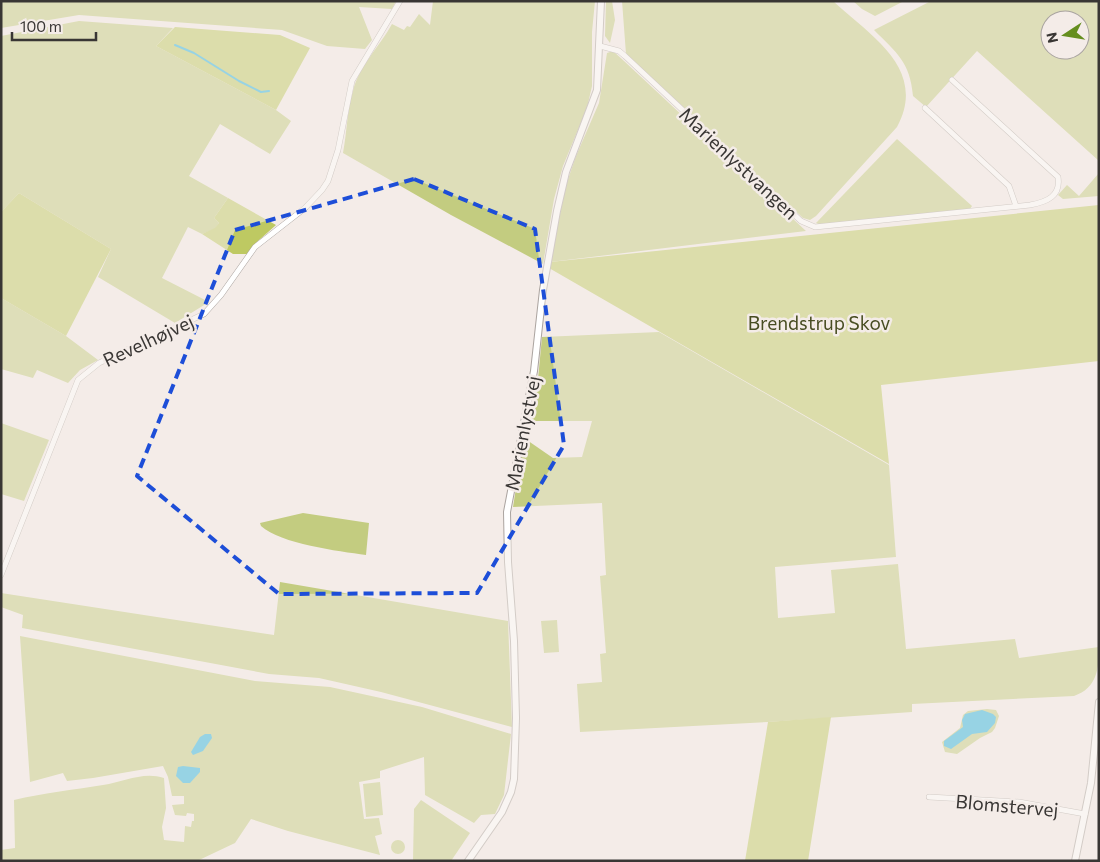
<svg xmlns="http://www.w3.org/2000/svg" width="1100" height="862" viewBox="0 0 1100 862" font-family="Commissioner,sans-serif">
  <rect width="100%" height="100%" fill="#f4ece8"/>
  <g fill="#c3cc80" fill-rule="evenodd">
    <polygon points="1,1 396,1 392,9 359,7 372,40 365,49 327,46 282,30 79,15 1,28"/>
    <path d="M433 1H595L592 32V86L587 108 563 166 554 199 543 264 451 215 343 153C347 132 347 110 353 91 359 66 380 46 392 24L404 30 407 26 410 27 419 14 430 25Z"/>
    <polygon points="606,1 612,1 615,20 610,43 605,36"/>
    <path d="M622 1H833C871 36 928 69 897 127L816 216 810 220 803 218 626 54Z"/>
    <polygon points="853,1 904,1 875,16 862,9"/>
    <path d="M931 1H1099V161L977 51 926 107 913 96C910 62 897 53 874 30ZM1050 20H1080V50H1050Z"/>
    <polygon points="79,21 173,28 156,46 276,110 291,121 270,154 220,124 189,176 228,198 214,218 219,223 215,229 202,234 188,227 162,278 209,302 175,323 98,277 111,249 19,193 1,212 1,36"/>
    <polygon points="613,51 624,61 806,231 550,262 566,185 576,156 599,103 607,53"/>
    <polygon points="897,139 972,206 970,209 821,225 816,223"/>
    <polygon points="1099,173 1099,196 1063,199 1058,195 1067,185 1079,196"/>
    <polygon points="1,298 66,336 98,360 80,370 68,383 37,370 33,378 1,369"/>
    <path d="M659 332 889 465 896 557 775 567 778 618 835 613 831 570 898 564 906 649 1015 639 1019 658 1099 647C1099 669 1097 688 1074 696L912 704V712L768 722 580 732 577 684 602 682 600 654 606 653 600 576 606 575 602 503 513 507 524 438 553 458 582 457 592 421H528L538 379 542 337Z"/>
    <polygon points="1,423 49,440 24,501 1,494"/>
    <path d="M303 513 369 523 366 555C338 551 281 544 261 526L260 523Z"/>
    <polygon points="280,582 508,621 512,727 381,692 319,678 269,674 22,628 23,615 1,607 1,593 274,635"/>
    <polygon points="557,620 559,652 544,653 541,621"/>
    <path d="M20 636 255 681 330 687 422 707 511 734 504 795 495 814 481 815 474 823 425 795 424 757 380 771V778L359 782 364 819 379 818 382 834 375 836 380 855 288 831 251 819 235 843 197 861H1V850L15 848 14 800C43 793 73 790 103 785 124 782 143 771 164 778L166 808 162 827 164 840 184 842 185 826 191 827 192 821H194V814L187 813 186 816 175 815 172 805 184 804V796H172L168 777 163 766 93 778 67 781 63 773 30 782Z"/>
    <polygon points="987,709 996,710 999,716 995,728 992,732 980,738 957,754 945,752 942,742 960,728 963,715 968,711"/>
    <polygon points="380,782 383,815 366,817 363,784"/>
    <polygon points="421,800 470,833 451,861 413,861 414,809"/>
    <circle cx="398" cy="847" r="7"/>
  </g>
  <g fill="#bec962">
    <polygon points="175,27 280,35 310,48 276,110 156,46"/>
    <polygon points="19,193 111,249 66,336 1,298 1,212"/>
    <polygon points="228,198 276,225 258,241 247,254 233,254 202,234 215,228 219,223 214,218"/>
    <polygon points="1099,205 1099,361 881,385 889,464 549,268 550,262"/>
    <polygon points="831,717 808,861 745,861 768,722"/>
  </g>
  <g fill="#27b4e0">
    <polygon points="982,710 993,714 996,717 995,723 987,732 972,734 951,749 944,746 944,741 963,727 962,720 965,714"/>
    <polygon points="205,734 211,734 212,738 203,751 193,755 191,752 200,737"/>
    <polygon points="183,766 200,768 200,772 190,783 183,783 176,776 178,767"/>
  </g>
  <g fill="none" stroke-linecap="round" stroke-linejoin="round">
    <polyline stroke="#27b4e0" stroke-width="2" points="175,45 194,53 239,81 261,92 269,91"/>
    <g stroke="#aba4a0" stroke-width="6">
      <g id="minor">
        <path d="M600 46 619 51 625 56 801 221 815 227 1030 205C1047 202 1061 196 1058 177L952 80"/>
        <polyline points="925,108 1009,186 1016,206"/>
        <polyline points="1,575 78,380 99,363 204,314 221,295 255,247 305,208 322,190 328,181 338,150 352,81 400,1"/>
        <polyline points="929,797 1019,802 1085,814"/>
      </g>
    </g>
    <g stroke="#aba4a0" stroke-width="8">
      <g id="tertiary">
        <polyline points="468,861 502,812 511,792 514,779 516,718 514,641 508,562 507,512 534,371 543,290 557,211 566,172 597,90 601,1"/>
        <polyline points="1075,861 1091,783 1099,702"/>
      </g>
    </g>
    <use href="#minor" stroke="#fff" stroke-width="5"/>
    <use href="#tertiary" stroke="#fff" stroke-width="6"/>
  </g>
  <path d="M0 0H1100V862H0ZM414 179 535 229 564 445 477 593 279 594 137 476 235 230Z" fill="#f4ece8" fill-opacity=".55" fill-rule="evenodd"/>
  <path fill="none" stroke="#1d4ed8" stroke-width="4" stroke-dasharray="10 6" stroke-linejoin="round" d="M414 179 535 229 564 445 477 593 279 594 137 476 235 230Z"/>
  <g text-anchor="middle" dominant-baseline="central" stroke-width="5" stroke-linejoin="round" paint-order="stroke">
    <g font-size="19" fill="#393634" stroke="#f4ece8">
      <text transform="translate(739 163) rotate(43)">Marienlystvangen</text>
      <text transform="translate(148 340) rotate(-25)">Revelhøjvej</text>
      <text transform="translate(522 433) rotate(-79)">Marienlystvej</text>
      <text transform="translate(1007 805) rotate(5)">Blomstervej</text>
    </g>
    <g font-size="19" fill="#484d22" stroke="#f4ece8">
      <text x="819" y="322">Brendstrup Skov</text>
    </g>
  </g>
  <rect width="1100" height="862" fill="none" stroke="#393634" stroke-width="5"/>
  <g transform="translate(1065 35) rotate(258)"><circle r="24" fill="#f4ece8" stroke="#a9a3a0"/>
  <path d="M0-4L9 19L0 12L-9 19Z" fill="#658e1e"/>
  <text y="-8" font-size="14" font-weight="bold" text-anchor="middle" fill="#393634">N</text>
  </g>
  <path d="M12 32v8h84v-8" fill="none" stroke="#393634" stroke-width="2.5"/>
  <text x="20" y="32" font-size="15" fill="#393634" stroke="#f4ece8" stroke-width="4" paint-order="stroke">100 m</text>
</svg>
